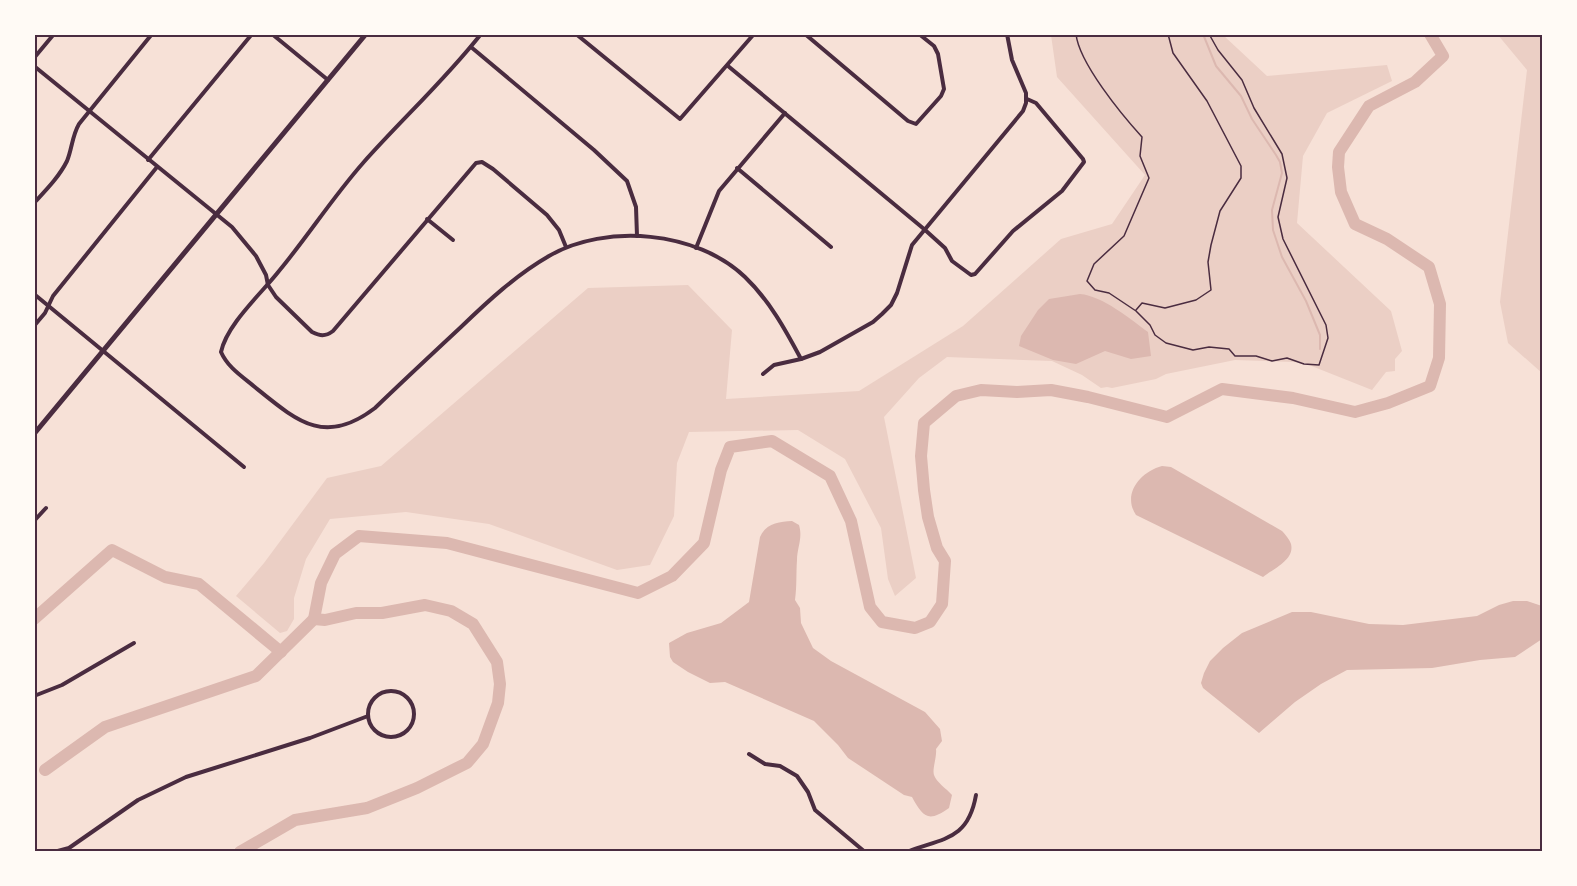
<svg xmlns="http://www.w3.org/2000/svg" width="1577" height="886" viewBox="0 0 1577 886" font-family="'Fira Sans Condensed',sans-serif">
  <rect width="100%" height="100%" fill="#f7e1d7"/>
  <g fill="#ebcfc5">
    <polygon points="1051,35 1223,35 1267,76 1387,65 1392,81 1327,113 1303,156 1297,223 1391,311 1402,351 1395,359 1395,371 1386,372 1372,390 1304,363 1293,362 1235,360 1166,374 1156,379 1112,388 1107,387 1101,388 1082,375 1052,361 947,357 919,378 884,417 916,578 895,596 888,579 881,528 845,459 798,430 689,432 677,463 674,516 650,565 617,570 489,524 406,512 330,519 306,559 294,598 294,619 287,631 280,633 236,596 264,563 327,478 381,466 588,288 688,285 732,330 726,399 859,391 963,326 1061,239 1112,224 1145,175 1057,77"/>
    <polygon points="1498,35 1542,35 1542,373 1508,343 1500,302 1527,70"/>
  </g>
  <g fill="#dcb8b0">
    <path d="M1080 294C1103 296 1130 319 1148 332L1151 356 1131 359 1105 351 1076 364 1053 360 1019 346 1021 336 1038 310 1049 299Z"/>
    <path d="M1162 466 1171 467 1282 531C1285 534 1290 540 1291 544 1295 560 1273 569 1263 577L1136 515C1122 494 1140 472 1162 466Z"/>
    <path d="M792 521 799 525C803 538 797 548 797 560 796 574 797 586 795 600L800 608 801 623 813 648 831 661 925 712 940 729 942 741 936 749C937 757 932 769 934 775 936 782 947 789 952 795L949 808C928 823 923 817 912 797L904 795 848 758 838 745 814 721 725 682 710 683 688 672 673 662 670 657 669 643 687 633 721 623 749 602 760 537C766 523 779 522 792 521Z"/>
    <polygon points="1513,601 1527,601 1542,606 1542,639 1515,657 1480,660 1432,668 1347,670 1321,684 1295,702 1259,733 1203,688 1201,683 1204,673 1210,661 1223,648 1242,633 1292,612 1311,612 1369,624 1403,625 1477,616 1499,605"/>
  </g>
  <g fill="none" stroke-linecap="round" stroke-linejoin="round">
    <polyline stroke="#dcb8b0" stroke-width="2" points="1203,34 1216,66 1241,96 1252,119 1276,155 1280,162 1282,173 1272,210 1273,230 1282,257 1306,301 1320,335 1320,349"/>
    <g stroke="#dcb8b0" stroke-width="12">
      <polyline points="34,619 112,550 165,577 199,584 281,652"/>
      <polyline points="45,770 105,727 256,676 314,619"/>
      <polyline points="240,852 295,820 367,808 417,788 467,763 483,744 498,703 500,684 497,662 473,624 451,611 425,605 382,613 356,613 325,620 314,619 321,583 335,554 359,536 447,543 638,593 672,576 704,543 721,470 730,447 772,441 830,476 851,521 870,607 882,622 915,628 930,622 942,604 945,561 937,548 928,517 924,490 921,456 924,423 956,396 981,390 1017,392 1051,390 1088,397 1167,417 1222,389 1293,398 1355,412 1388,403 1430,386 1439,358 1440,304 1429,267 1387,239 1355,224 1341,192 1338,167 1339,152 1369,106 1415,82 1443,56 1430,34"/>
    </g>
    <g stroke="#4a2c40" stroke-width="1.5">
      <path d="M1076 34C1079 63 1122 115 1142 137L1140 156 1149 178 1124 236 1094 264 1087 281 1095 290 1109 293 1136 311 1150 325 1155 335 1166 343 1193 350 1209 347 1229 349 1235 356H1256L1272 361 1287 358 1304 364 1319 365 1328 338 1326 325 1283 239 1278 217 1287 178 1282 154 1254 108 1242 80 1218 50 1209 34"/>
      <polyline points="1136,310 1142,303 1165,308 1196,300 1211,290 1208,262 1211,245 1220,211 1241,178 1241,166 1207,101 1173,53 1168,34"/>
    </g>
    <g stroke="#4a2c40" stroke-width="4">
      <polyline points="272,34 328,80"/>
      <path d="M481 34C445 80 402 119 363 163 333 197 308 236 279 271 261 294 227 324 221 352 228 368 243 377 256 388 298 422 325 446 375 408 403 381 432 354 461 327 488 301 516 275 549 256 606 223 697 231 745 277 769 300 785 329 801 359"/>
      <polyline points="576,34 680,119 754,34"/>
      <polyline points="805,34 908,121 916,124 941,96 944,89 938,54 934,46 919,34"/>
      <polyline points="471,47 594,150 627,181 636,207 637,236"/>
      <polyline points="34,58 54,34"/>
      <path d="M34 66 232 227 256 256 266 275 268 285 276 297 312 332C320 336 325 337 333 331L476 163 482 162 493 169 547 215 559 230 566 247"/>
      <polyline points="728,66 924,229 945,248 952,261 971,275 975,274 1013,231 1062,191 1084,162 1083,159 1036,103 1027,99"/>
      <polyline points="148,160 252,34"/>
      <polyline points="737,168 831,247"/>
      <path d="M34 203C46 190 59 177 67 161 72 149 72 136 79 124L152 34"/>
      <polyline points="427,219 453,240"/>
      <polyline points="696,248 719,191 785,113"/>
      <polyline points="34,294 244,467"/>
      <polyline points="34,326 45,313 53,296 157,167"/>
      <polyline points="763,374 774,365 801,359 820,352 873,322 882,314 891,305 897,293 912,245 1023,111 1026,103 1026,93 1012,60 1007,34"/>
      <polyline points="34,521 46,508"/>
      <circle cx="391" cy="714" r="23"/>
      <polyline points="34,696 62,685 134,643"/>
      <polyline points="749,754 765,764 780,766 797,776 808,792 815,810 865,852"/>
      <polyline points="54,852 69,848 138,800 186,777 310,738 368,716"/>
      <path d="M907 852C942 838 968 841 976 795"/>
    </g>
    <polyline stroke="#4a2c40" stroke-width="5" points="34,434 366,34"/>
  </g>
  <rect width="1577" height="886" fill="none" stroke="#fffaf5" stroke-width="72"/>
  <rect x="36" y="36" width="1505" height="814" fill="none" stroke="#4a2c40" stroke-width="2"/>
</svg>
